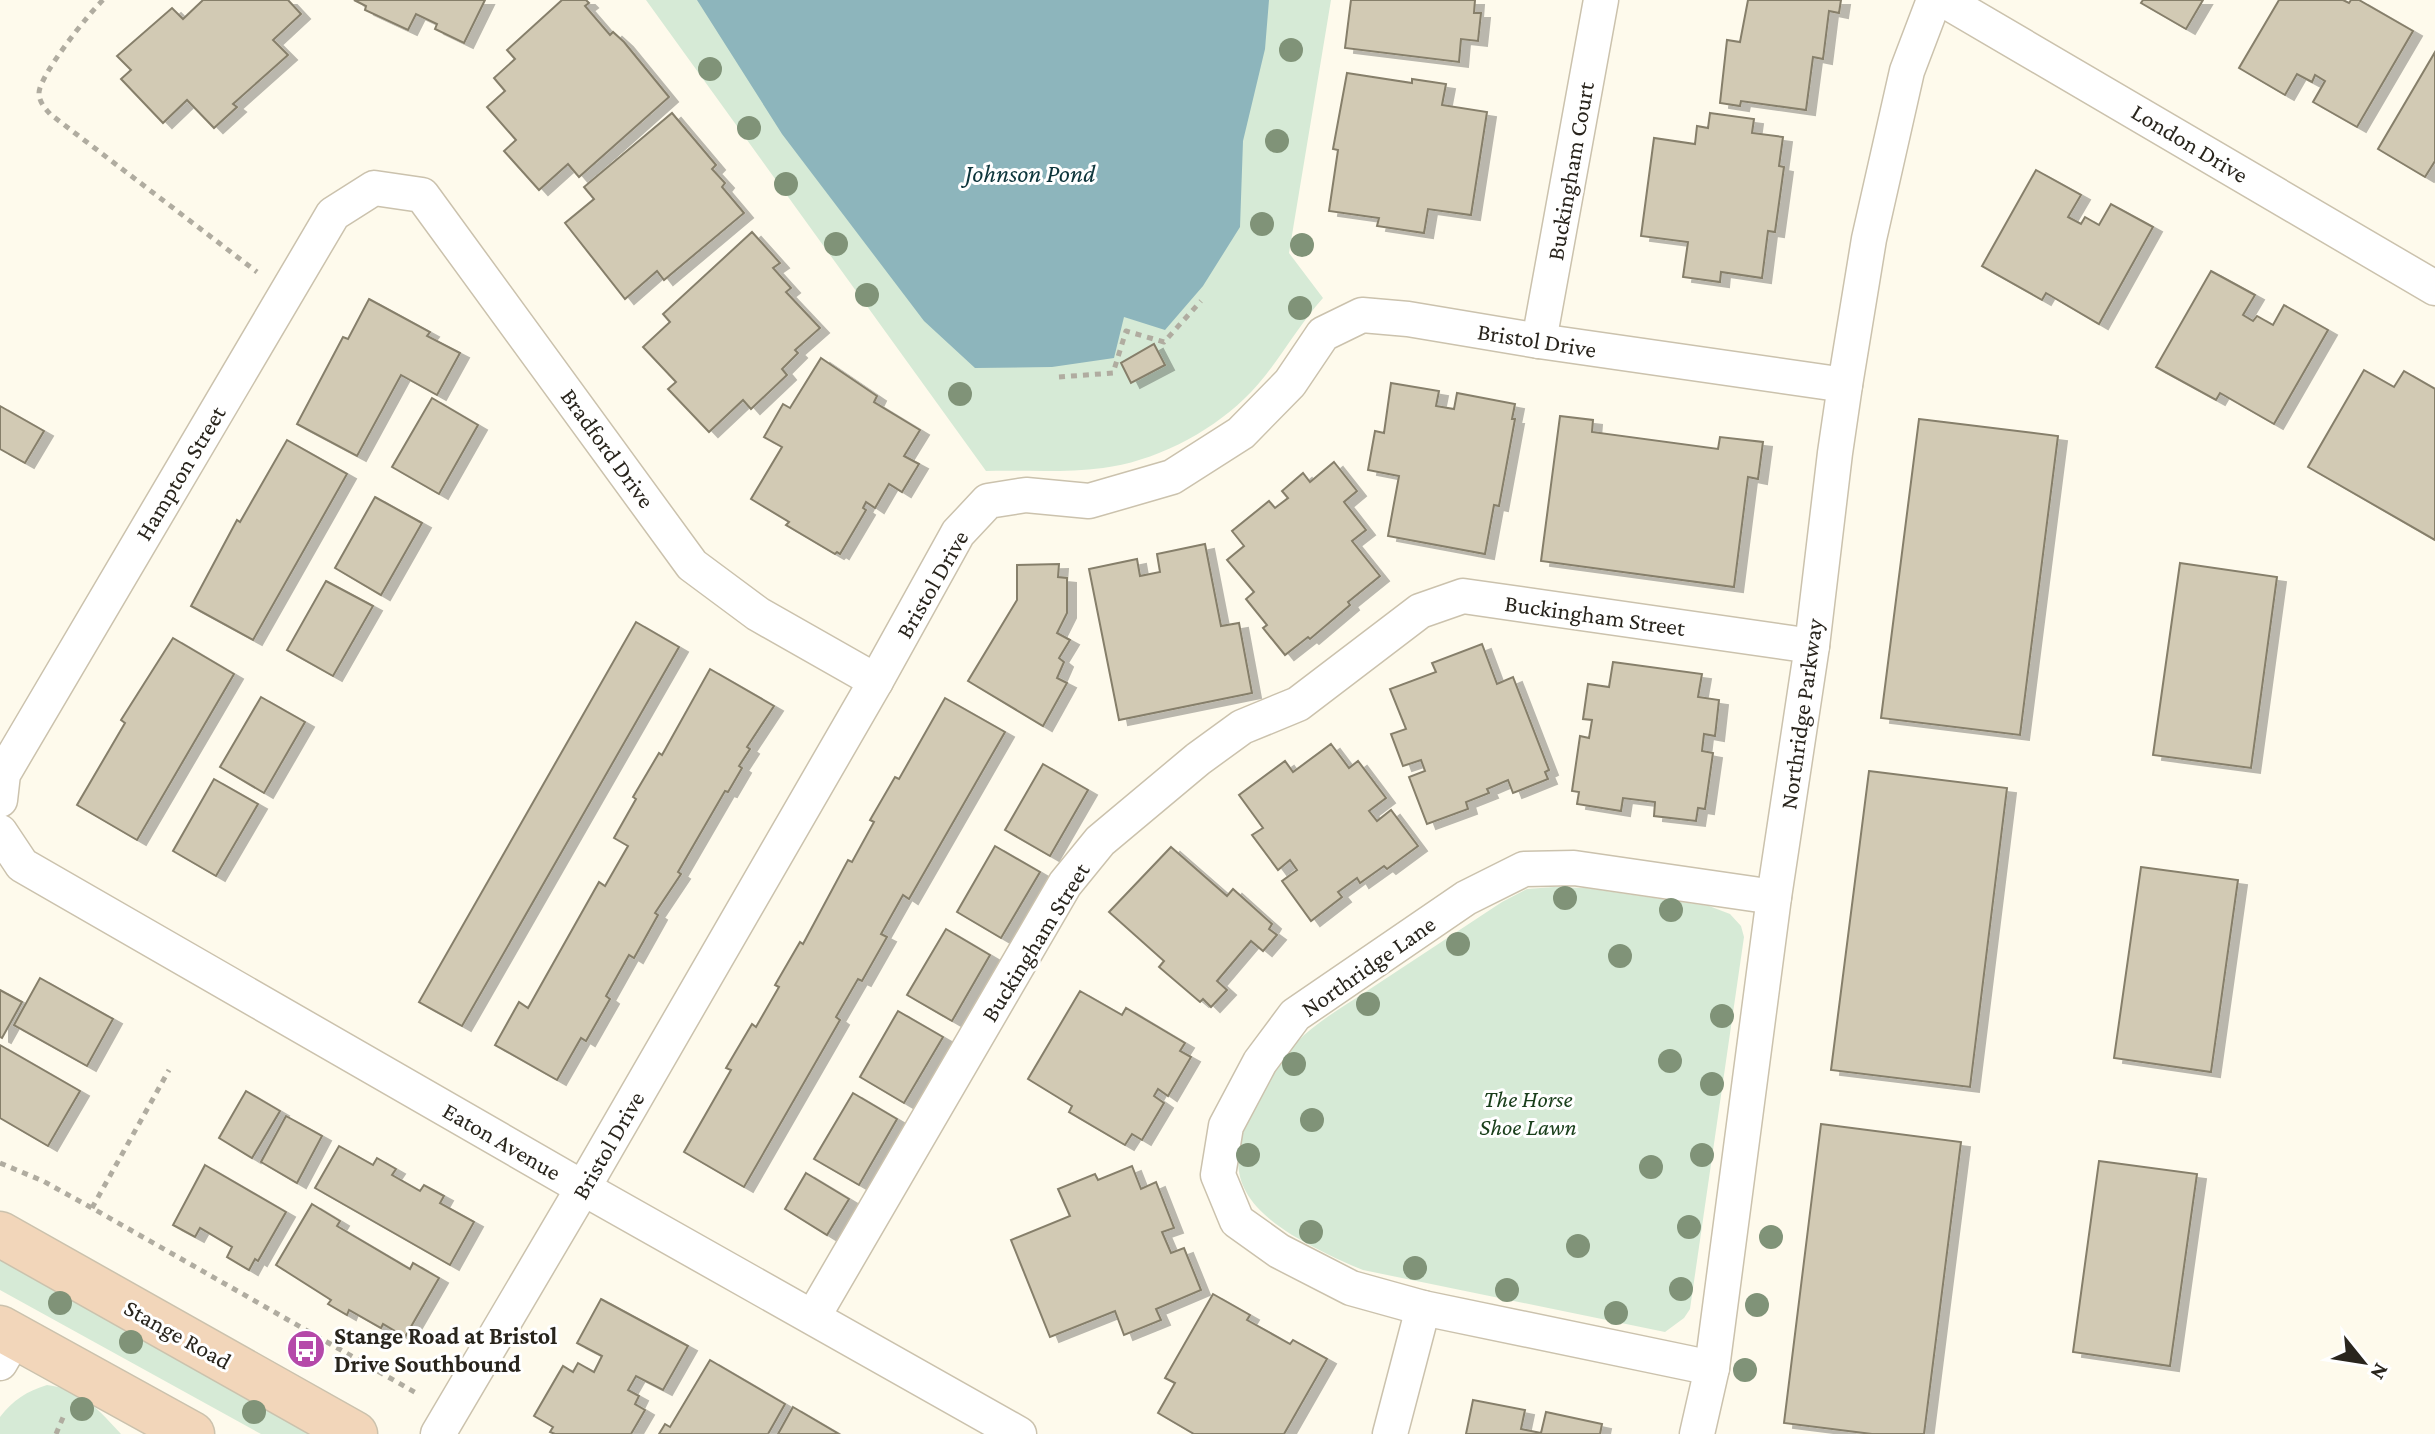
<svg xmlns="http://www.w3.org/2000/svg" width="2435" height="1434" viewBox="0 0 2435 1434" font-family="'Crimson Pro',serif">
  <defs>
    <filter id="shadow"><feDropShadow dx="9" dy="5" stdDeviation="0" flood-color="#0004"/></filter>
  </defs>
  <rect width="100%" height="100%" fill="#fefaec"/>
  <g fill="#d6ead6">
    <path d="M646 0H1331L1289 253 1323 298C1294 330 1275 370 1244 399 1208 434 1152 462 1103 468 1065 473 1025 470 986 471Z"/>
    <path d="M1554 887 1586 888 1709 906 1730 914 1741 926 1744 937 1690 1309 1684 1318 1665 1332 1363 1270C1338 1260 1316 1249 1292 1235 1228 1195 1225 1156 1262 1093 1273 1076 1282 1057 1296 1043 1317 1021 1345 1006 1370 989 1414 960 1458 931 1502 902L1527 889Z"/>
    <polygon points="0,1254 327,1434 261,1434 0,1290"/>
    <path d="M47 1385C81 1389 99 1410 121 1434H0V1417C13 1400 27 1391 47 1385Z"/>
  </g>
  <polygon fill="#8db5bc" points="697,0 1269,0 1265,49 1243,141 1240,227 1203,286 1165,330 1124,317 1114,358 1052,367 975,368 924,321 782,134"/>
  <g fill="#d2cab4" stroke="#867f6b" stroke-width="2" filter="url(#shadow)">
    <polygon points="203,0 288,0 301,14 273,40 288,55 233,104 237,107 214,128 187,100 163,123 121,79 131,70 117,56 172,8 183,19"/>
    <polygon points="354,0 485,0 464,43 435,29 437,24 416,14 408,30 365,10 366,6"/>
    <polygon points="562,0 586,0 589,3 585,6 610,35 613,32 624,42 669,97 579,177 568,164 539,190 504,151 516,140 487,107 505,91 494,78 515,59 507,50"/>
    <polygon points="1351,0 1475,0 1474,13 1481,13 1478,41 1461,39 1459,62 1345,48"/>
    <polygon points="1748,0 1841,0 1839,13 1829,11 1823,59 1813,57 1806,110 1741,101 1740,106 1720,103 1727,40 1740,42"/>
    <polygon points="2143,0 2203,0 2186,29 2141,3"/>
    <polygon points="2279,0 2343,0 2349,3 2351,0 2359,0 2413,31 2357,127 2313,102 2325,81 2315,75 2312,82 2297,74 2285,95 2239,68"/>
    <polygon points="2435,52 2435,161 2425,177 2378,149"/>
    <polygon points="1347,73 1412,83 1412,79 1446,84 1442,105 1487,112 1471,215 1428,209 1424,233 1377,226 1379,218 1329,211 1338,150 1333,149"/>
    <polygon points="672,113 716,165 712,169 725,183 722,187 744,213 664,280 657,271 625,299 565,223 594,199 584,187"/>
    <polygon points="1710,113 1754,119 1752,133 1783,137 1779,166 1784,167 1775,232 1768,231 1762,278 1721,272 1720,282 1683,277 1688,242 1641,236 1654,138 1695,144 1697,126 1708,128"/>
    <polygon points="2036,170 2081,195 2068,217 2081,224 2085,217 2099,225 2111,204 2153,227 2099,324 2046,293 2042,300 1982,266"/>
    <polygon points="752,232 780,263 773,268 791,288 786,292 820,328 795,350 798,353 782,369 787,375 751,409 743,400 709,432 668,389 676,382 643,347 670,322 663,314"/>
    <polygon points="2211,271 2255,295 2243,315 2253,321 2257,316 2273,325 2284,305 2328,330 2274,424 2220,393 2216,400 2156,367"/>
    <polygon points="369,299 430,332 427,336 460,353 437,395 401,375 357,456 297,424 343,337 348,339"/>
    <polygon points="1154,344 1165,365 1131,383 1121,363"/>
    <polygon points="821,358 877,396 874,402 920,430 904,456 919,464 902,492 889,484 875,508 866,502 863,508 866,510 840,554 837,552 835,554 786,525 789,522 751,499 782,447 764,437 783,404 790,408"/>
    <polygon points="2364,370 2394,387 2404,371 2435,389 2435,540 2308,467"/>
    <polygon points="1391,383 1439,391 1436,406 1454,409 1457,393 1515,404 1512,419 1515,419 1499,506 1494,505 1485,554 1388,536 1399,476 1368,470 1375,431 1384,433"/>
    <polygon points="432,398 478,425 439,494 392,467"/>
    <polygon points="0,406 44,431 25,463 0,449"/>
    <polygon points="1560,416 1593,420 1592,432 1718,449 1720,437 1763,442 1758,479 1748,477 1734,587 1541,561"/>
    <polygon points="1919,419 2058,436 2020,735 1881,718"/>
    <polygon points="287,440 347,474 253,640 191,606 237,520 240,522"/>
    <polygon points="1334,462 1357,491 1344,502 1366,530 1352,541 1380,576 1348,602 1350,605 1310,639 1308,637 1285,655 1263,628 1267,625 1246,599 1254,592 1227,560 1244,546 1232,531 1269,501 1275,508 1288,498 1282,491 1303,473 1310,482"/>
    <polygon points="375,497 422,523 381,595 335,568"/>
    <polygon points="1205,544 1221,626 1239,623 1252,693 1119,720 1089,569 1137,559 1140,576 1160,572 1157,554"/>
    <polygon points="2180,563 2277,577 2251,768 2153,755"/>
    <polygon points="1059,564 1058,577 1067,578 1067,613 1057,633 1070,640 1059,658 1064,662 1057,678 1067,683 1043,726 968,681 1017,600 1017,565"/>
    <polygon points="326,581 373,606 333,676 287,650"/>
    <polygon points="636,622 679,647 462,1026 419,1002"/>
    <polygon points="173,638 234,674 137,840 77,805 125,723 121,720"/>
    <polygon points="1482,644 1497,684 1513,677 1549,770 1545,772 1548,779 1513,793 1508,780 1487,789 1489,793 1466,802 1468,809 1427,824 1409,777 1425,771 1421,760 1403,766 1391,734 1406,729 1390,689 1436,672 1432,663"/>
    <polygon points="1613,662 1702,674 1698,697 1719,700 1715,736 1704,734 1702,751 1713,753 1705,809 1698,808 1696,821 1654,816 1655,802 1623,798 1621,811 1577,804 1579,792 1572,791 1580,736 1589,738 1592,720 1583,719 1588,684 1609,687"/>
    <polygon points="710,669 774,706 747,747 750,749 739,766 742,768 728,792 725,791 678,872 681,874 655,913 658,915 634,958 629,955 606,996 610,999 586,1041 581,1038 557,1080 495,1045 519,1002 528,1008 599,882 605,886 628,846 614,838 636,799 633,797 659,753 662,755"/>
    <polygon points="261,697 305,722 264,793 220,767"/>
    <polygon points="945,698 1005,732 909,899 903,895 881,934 887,937 862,981 858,979 836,1017 840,1020 744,1187 684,1152 731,1070 726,1068 752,1024 756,1027 779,987 775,985 800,942 803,944 848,860 852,862 874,822 870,820 895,777 899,779"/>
    <polygon points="1331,744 1349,768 1358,761 1386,798 1369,811 1377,821 1391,810 1418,846 1387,869 1384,866 1360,883 1357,878 1338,892 1342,897 1311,921 1282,881 1297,870 1290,860 1278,870 1252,835 1263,828 1239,795 1285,761 1293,772"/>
    <polygon points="1043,764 1088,790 1050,856 1005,830"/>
    <polygon points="1869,771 2007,788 1970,1087 1831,1070"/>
    <polygon points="214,779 258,804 216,876 173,851"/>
    <polygon points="995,846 1040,872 1001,938 957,912"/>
    <polygon points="1171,847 1227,896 1233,889 1272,924 1269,929 1277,935 1263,951 1251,941 1217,981 1227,990 1211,1007 1203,999 1200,1002 1159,967 1164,961 1109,912"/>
    <polygon points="2141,867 2238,880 2211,1072 2114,1058"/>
    <polygon points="946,929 990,955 952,1021 907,995"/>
    <polygon points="40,978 113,1019 87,1066 14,1025"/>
    <polygon points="0,990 22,1002 2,1038 0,1037"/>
    <polygon points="1080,991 1122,1015 1126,1008 1185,1043 1180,1051 1191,1057 1168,1096 1158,1089 1154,1096 1164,1103 1142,1140 1132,1134 1125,1145 1069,1112 1072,1106 1028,1079"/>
    <polygon points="898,1011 943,1037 904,1103 860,1077"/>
    <polygon points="0,1045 80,1091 48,1146 0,1118"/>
    <polygon points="246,1091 280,1111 252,1158 219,1138"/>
    <polygon points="853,1093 897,1119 859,1185 814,1159"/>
    <polygon points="286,1116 322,1136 297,1183 261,1162"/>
    <polygon points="1821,1124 1961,1142 1924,1434 1872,1434 1784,1423"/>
    <polygon points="339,1146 373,1165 377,1158 396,1169 392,1175 420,1191 424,1185 444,1196 440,1203 474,1222 450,1265 315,1188"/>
    <polygon points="2099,1161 2197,1174 2170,1366 2073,1352"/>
    <polygon points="205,1165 286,1212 258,1261 255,1259 249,1270 227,1257 232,1247 200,1228 195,1237 173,1225"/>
    <polygon points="1132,1166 1141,1189 1156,1182 1174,1228 1162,1232 1171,1253 1184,1248 1201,1290 1156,1309 1161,1320 1124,1335 1115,1311 1050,1337 1011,1240 1070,1216 1058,1189 1095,1174 1098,1180"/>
    <polygon points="806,1173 849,1199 827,1235 785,1209"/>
    <polygon points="312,1204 340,1221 337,1226 410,1269 413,1263 439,1278 405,1337 383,1324 381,1328 349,1310 347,1315 328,1304 331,1300 276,1265"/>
    <polygon points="1213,1294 1250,1315 1247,1320 1290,1344 1293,1340 1327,1359 1284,1434 1194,1434 1158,1413 1175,1383 1165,1378"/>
    <polygon points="601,1299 688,1346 663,1390 636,1376 628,1390 639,1396 635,1404 645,1410 631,1434 555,1434 550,1432 553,1427 534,1416 563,1366 573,1372 578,1363 594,1372 602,1356 577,1343"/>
    <polygon points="710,1360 785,1404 768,1434 659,1434 665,1424 670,1427"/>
    <polygon points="1473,1400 1525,1410 1521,1429 1541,1433 1546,1412 1602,1424 1600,1434 1466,1434"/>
    <polygon points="793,1407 839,1434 778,1434"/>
  </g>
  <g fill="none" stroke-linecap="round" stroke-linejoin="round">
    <g stroke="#cbc2ad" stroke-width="37">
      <g id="minor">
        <polyline points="1944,0 2435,288"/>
        <polyline points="1539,341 1601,0"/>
        <polyline points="0,800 3,774 333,214 374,188 422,195 692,565 758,614 876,681"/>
        <polyline points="0,832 22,865 583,1188 1019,1434"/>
        <polyline points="813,1317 1065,884 1100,841 1198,759 1242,727 1298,704 1420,611 1463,596 1812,646"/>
        <polyline points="0,1363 15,1337"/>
        <polyline points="1712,1368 1423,1308 1351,1288 1279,1251 1237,1221 1218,1175 1226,1126 1260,1062 1295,1015 1466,898 1524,869 1574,868 1774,897"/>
        <polyline points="438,1434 583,1188 876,681 958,533 988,501 1026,495 1089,501 1172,477 1241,433 1290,383 1323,334 1362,315 1408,319 1539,341 1845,385"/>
        <polyline points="1390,1434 1423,1308"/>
        <polyline points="1697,1434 1712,1368 1774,897 1812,646 1835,453 1845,385 1869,239 1907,71 1934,0"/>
      </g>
    </g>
    <g stroke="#cbc2ad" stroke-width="47">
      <g id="secondary">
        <polyline points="0,1234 355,1434"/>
        <polyline points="0,1328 192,1434"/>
      </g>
    </g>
    <g stroke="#b0aca0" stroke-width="5" stroke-dasharray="6 6" stroke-linecap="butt">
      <path d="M103 0C89 13 39 76 39 93 39 102 45 108 50 114L257 272"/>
      <polyline points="1059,377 1113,373 1126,331 1164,342 1201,301"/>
      <polyline points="0,1163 43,1181 92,1208 418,1394"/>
      <polyline points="92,1208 169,1070"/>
      <polyline points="56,1434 64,1415"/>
    </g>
    <use href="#minor" stroke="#fff" stroke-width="34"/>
    <use href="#secondary" stroke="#f2d6ba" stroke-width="44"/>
  </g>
  <g fill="#809378">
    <circle cx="1291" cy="50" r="12"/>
    <circle cx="710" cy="69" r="12"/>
    <circle cx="749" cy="128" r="12"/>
    <circle cx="1277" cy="141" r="12"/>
    <circle cx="786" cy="184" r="12"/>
    <circle cx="1262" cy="224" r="12"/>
    <circle cx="836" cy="244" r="12"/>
    <circle cx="1302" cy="245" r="12"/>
    <circle cx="867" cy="295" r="12"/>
    <circle cx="1300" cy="308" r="12"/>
    <circle cx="960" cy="394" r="12"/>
    <circle cx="1565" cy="898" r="12"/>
    <circle cx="1671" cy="910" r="12"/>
    <circle cx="1458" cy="944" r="12"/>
    <circle cx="1620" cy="956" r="12"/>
    <circle cx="1368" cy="1004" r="12"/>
    <circle cx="1722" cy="1016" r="12"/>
    <circle cx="1670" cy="1061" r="12"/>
    <circle cx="1294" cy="1064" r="12"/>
    <circle cx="1712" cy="1084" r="12"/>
    <circle cx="1312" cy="1120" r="12"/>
    <circle cx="1248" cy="1155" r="12"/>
    <circle cx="1702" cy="1155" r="12"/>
    <circle cx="1651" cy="1167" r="12"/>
    <circle cx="1689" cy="1227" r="12"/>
    <circle cx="1311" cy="1232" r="12"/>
    <circle cx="1771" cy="1237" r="12"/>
    <circle cx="1578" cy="1246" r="12"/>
    <circle cx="1415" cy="1268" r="12"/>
    <circle cx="1681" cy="1289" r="12"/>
    <circle cx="1507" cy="1290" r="12"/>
    <circle cx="60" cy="1303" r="12"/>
    <circle cx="1757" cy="1305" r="12"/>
    <circle cx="1616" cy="1313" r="12"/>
    <circle cx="131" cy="1342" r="12"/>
    <circle cx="1745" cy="1370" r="12"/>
    <circle cx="82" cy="1409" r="12"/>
    <circle cx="254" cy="1412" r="12"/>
  </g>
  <defs>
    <g id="bus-disc" transform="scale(2)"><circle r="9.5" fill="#b549a9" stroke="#fff"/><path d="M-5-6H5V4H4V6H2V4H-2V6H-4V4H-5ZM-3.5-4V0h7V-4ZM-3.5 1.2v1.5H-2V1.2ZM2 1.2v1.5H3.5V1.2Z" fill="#fff"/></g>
  </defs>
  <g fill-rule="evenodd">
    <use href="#bus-disc" x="306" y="1349"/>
  </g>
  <g text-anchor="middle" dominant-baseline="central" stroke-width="6" stroke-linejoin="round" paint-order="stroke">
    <g font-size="24" fill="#29251d" stroke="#fff">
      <text transform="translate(2190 143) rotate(31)">London Drive</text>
      <text transform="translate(1570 171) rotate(-80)">Buckingham Court</text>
      <text transform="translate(1537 340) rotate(9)">Bristol Drive</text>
      <text transform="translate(608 448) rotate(54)">Bradford Drive</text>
      <text transform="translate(180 473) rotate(-59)">Hampton Street</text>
      <text transform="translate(932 584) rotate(-60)">Bristol Drive</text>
      <text transform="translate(1595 615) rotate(8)">Buckingham Street</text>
      <text transform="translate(1801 714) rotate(-82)">Northridge Parkway</text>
      <text transform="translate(1035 942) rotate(-58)">Buckingham Street</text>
      <text transform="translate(1368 966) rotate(-35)">Northridge Lane</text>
      <text transform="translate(502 1141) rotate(30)">Eaton Avenue</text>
      <text transform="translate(608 1145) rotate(-60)">Bristol Drive</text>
      <text transform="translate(178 1334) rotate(29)">Stange Road</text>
    </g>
    <g font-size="24" font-style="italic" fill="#193e1a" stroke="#fff">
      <text x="1528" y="1098">The Horse<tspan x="1528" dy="28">Shoe Lawn</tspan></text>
    </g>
    <g font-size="24" font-weight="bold" fill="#29251d" stroke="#fff" text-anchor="start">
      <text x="334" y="1335">Stange Road at Bristol<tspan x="334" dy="28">Drive Southbound</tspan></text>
    </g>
    <g font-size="26" font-style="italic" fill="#0d353b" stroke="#fff">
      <text x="1030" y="173">Johnson Pond</text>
    </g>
  </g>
  <g transform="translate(2363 1362) rotate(120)" stroke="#ffffff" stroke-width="6" paint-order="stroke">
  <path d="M0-6L14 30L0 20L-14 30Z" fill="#29251d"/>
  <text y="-12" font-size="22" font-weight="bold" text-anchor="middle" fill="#29251d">N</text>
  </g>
</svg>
